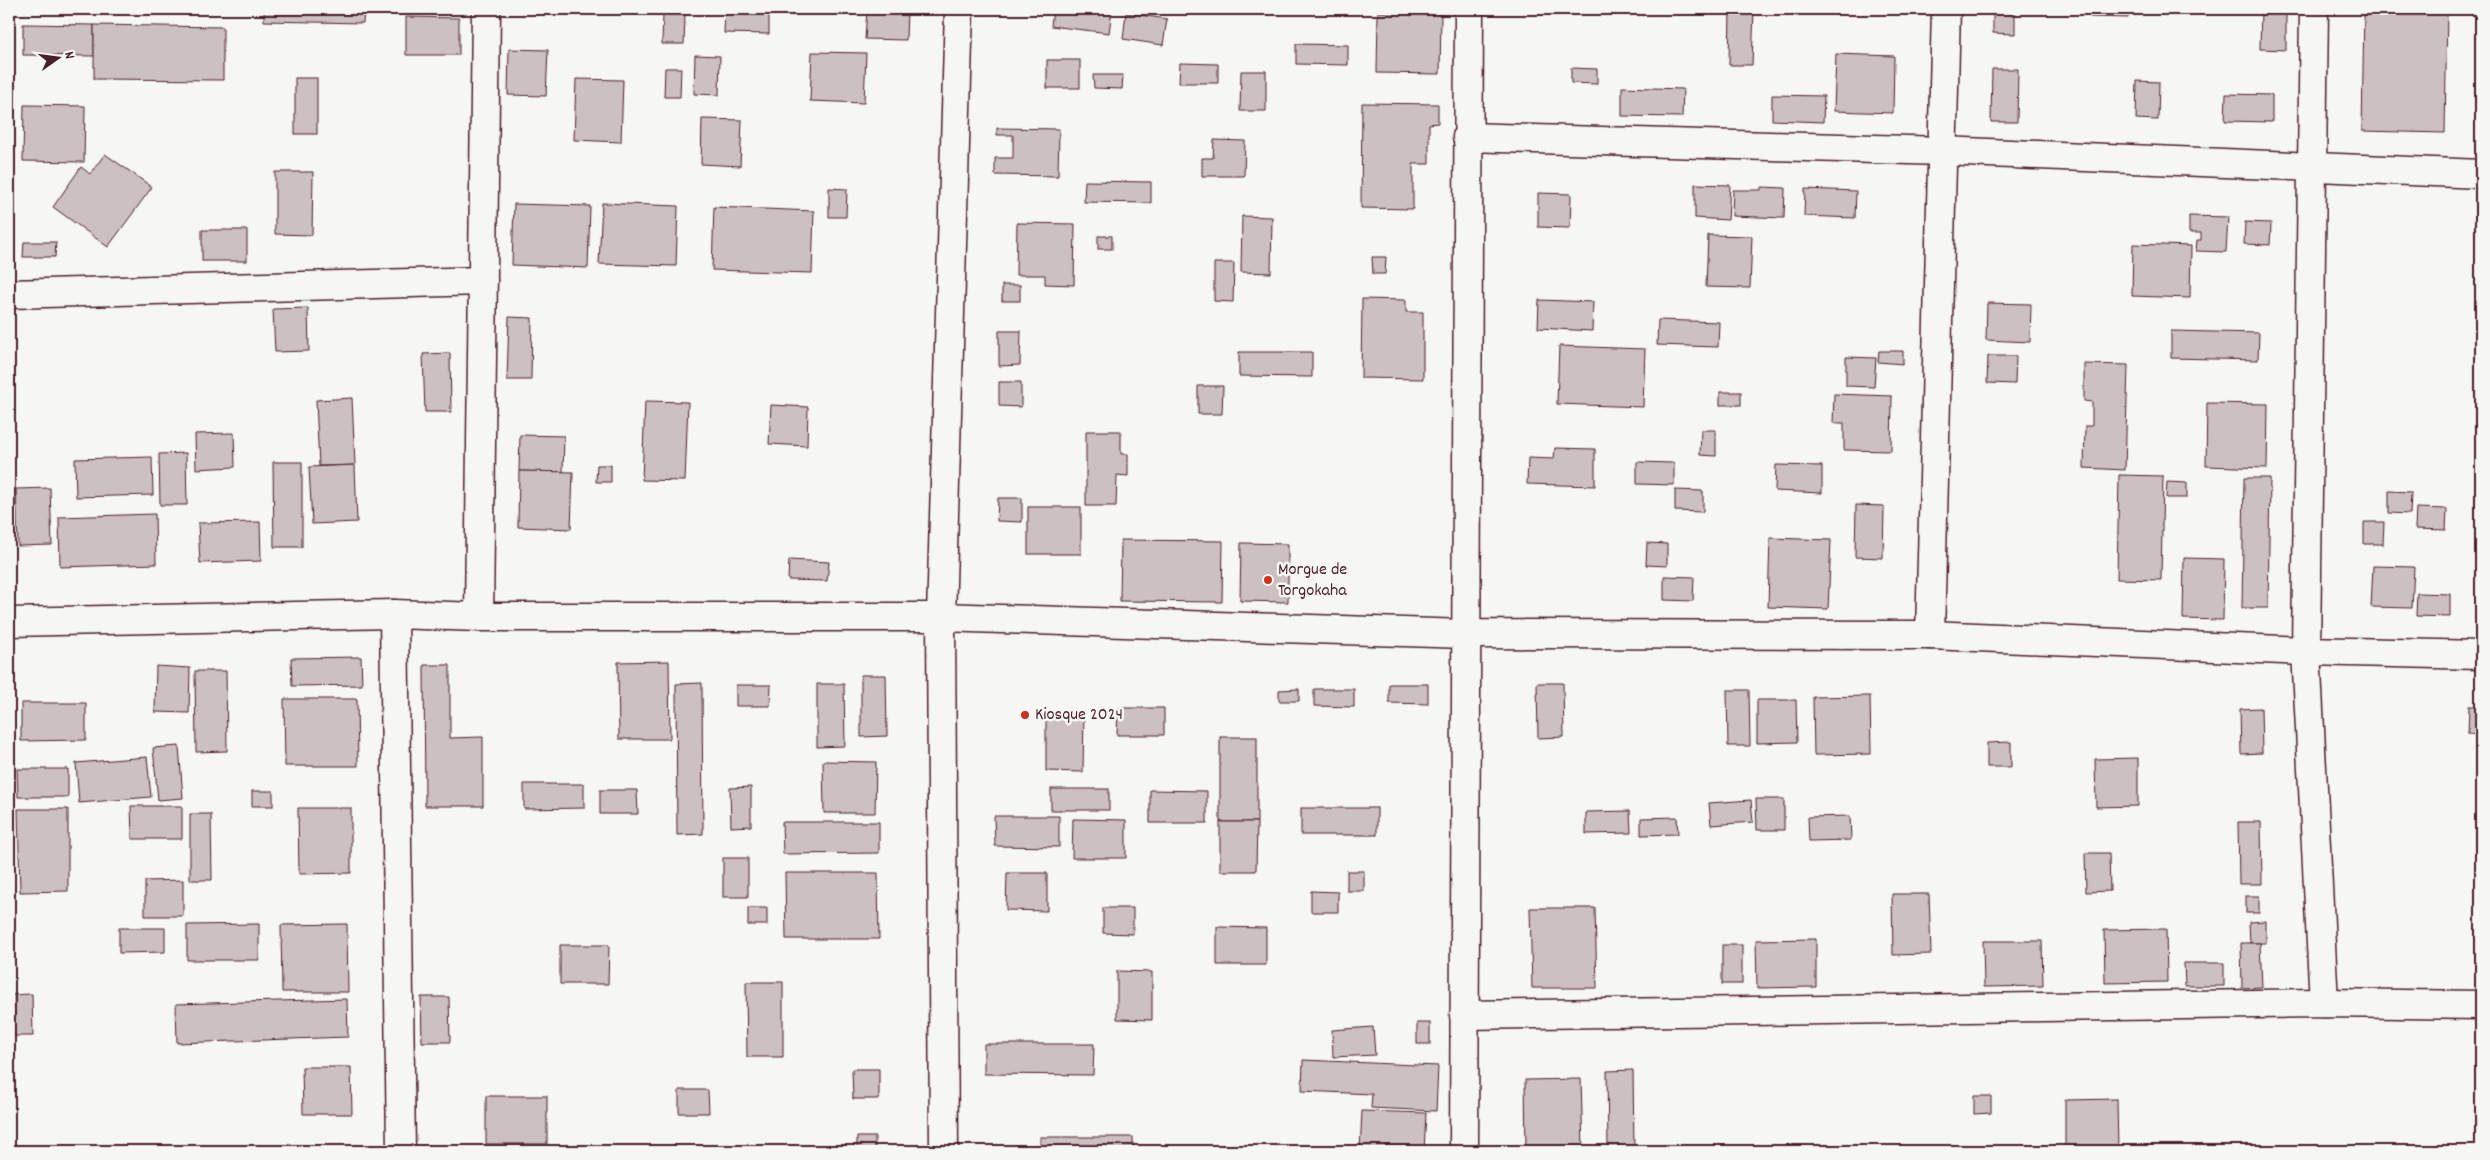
<svg xmlns="http://www.w3.org/2000/svg" width="2490" height="1160" viewBox="0 0 2490 1160" font-family="Dekko,sans-serif">
  <rect width="100%" height="100%" fill="#f6f6f2"/>
  <filter id="ink" filterUnits="userSpaceOnUse"><feTurbulence type="fractalNoise" baseFrequency=".02" numOctaves="2"/><feDisplacementMap in="SourceGraphic" scale="10" xChannelSelector="R" yChannelSelector="G"/><feConvolveMatrix kernelMatrix="1 2 1 2 8 2 1 2 1" color-interpolation-filters="sRGB"/></filter>
  <g filter="url(#ink)">
    <g fill="#ccc1c0" stroke="#4a1f2b">
      <polygon points="264,9 364,9 363,23 264,21"/>
      <polygon points="725,9 769,9 769,34 724,33"/>
      <polygon points="867,9 907,9 906,40 865,39"/>
      <polygon points="1053,9 1112,9 1109,33 1051,26"/>
      <polygon points="1730,9 1754,9 1752,65 1729,65"/>
      <polygon points="1993,9 2015,9 2015,34 1993,33"/>
      <polygon points="2090,9 2128,9 2128,18 2090,17"/>
      <polygon points="2261,9 2286,9 2286,50 2260,49"/>
      <polygon points="2364,9 2447,9 2445,133 2362,131"/>
      <polygon points="1378,12 1441,13 1440,74 1377,73"/>
      <polygon points="1126,13 1167,19 1163,45 1123,39"/>
      <polygon points="663,14 685,14 684,44 662,44"/>
      <polygon points="406,17 459,18 459,55 406,55"/>
      <polygon points="23,24 94,25 94,56 23,55"/>
      <polygon points="94,25 223,27 223,80 94,79"/>
      <polygon points="1296,44 1348,45 1348,65 1296,64"/>
      <polygon points="509,49 548,50 546,96 508,95"/>
      <polygon points="812,52 866,53 864,103 810,101"/>
      <polygon points="1836,54 1894,56 1893,113 1834,111"/>
      <polygon points="695,55 720,56 719,95 694,94"/>
      <rect x="1047" y="60" width="33" height="28"/>
      <polygon points="1180,63 1218,64 1218,83 1179,83"/>
      <polygon points="665,68 681,68 680,97 664,97"/>
      <polygon points="1571,68 1597,69 1597,84 1571,83"/>
      <polygon points="1992,69 2018,69 2017,122 1991,122"/>
      <polygon points="1241,71 1266,71 1266,111 1240,111"/>
      <polygon points="1093,75 1123,75 1122,89 1094,88"/>
      <rect x="295" y="78" width="22" height="56"/>
      <polygon points="576,79 623,80 621,142 574,140"/>
      <polygon points="2137,81 2159,82 2158,120 2136,119"/>
      <polygon points="1622,87 1683,89 1682,117 1622,116"/>
      <polygon points="2226,94 2272,95 2272,122 2225,121"/>
      <polygon points="1772,95 1824,96 1823,122 1772,120"/>
      <polygon points="1362,103 1438,104 1438,123 1429,124 1429,164 1413,164 1413,209 1361,208"/>
      <polygon points="24,105 85,106 84,162 23,161"/>
      <polygon points="702,119 742,120 740,166 701,164"/>
      <polygon points="997,128 1059,129 1058,176 995,175 995,158 1013,158 1013,135 997,135"/>
      <polygon points="1214,140 1245,141 1244,176 1202,176 1202,158 1213,158"/>
      <polygon points="105,154 152,187 108,247 53,207 81,167 90,174"/>
      <polygon points="275,172 313,172 312,235 275,234"/>
      <polygon points="1085,181 1151,182 1151,203 1084,202"/>
      <polygon points="1695,184 1730,185 1728,220 1695,218"/>
      <polygon points="1761,187 1785,188 1784,218 1732,216 1733,190 1761,190"/>
      <polygon points="829,188 847,189 846,217 829,217"/>
      <polygon points="1805,189 1856,191 1855,218 1804,216"/>
      <polygon points="1538,193 1571,194 1570,228 1538,227"/>
      <polygon points="602,203 678,206 676,266 599,264"/>
      <polygon points="514,204 590,206 588,268 512,265"/>
      <polygon points="714,207 814,211 812,273 712,270"/>
      <polygon points="1242,216 1272,217 1271,273 1241,272"/>
      <polygon points="2189,216 2228,217 2226,252 2196,251 2197,240 2201,240 2201,233 2189,233"/>
      <polygon points="2245,222 2271,223 2270,245 2244,244"/>
      <polygon points="1017,223 1075,224 1074,285 1045,284 1045,275 1016,275"/>
      <rect x="202" y="230" width="45" height="31"/>
      <polygon points="1708,235 1752,236 1750,288 1706,287"/>
      <rect x="1098" y="236" width="14" height="13"/>
      <polygon points="24,242 56,242 55,257 23,257"/>
      <polygon points="2133,244 2191,246 2190,298 2132,296"/>
      <polygon points="1372,257 1386,257 1385,274 1373,274"/>
      <polygon points="1214,263 1234,263 1233,302 1214,301"/>
      <rect x="1002" y="285" width="18" height="16"/>
      <polygon points="1362,299 1406,300 1406,312 1423,312 1423,379 1361,378"/>
      <polygon points="1539,300 1593,302 1592,331 1538,328"/>
      <polygon points="1987,303 2031,304 2030,342 1986,340"/>
      <polygon points="308,308 309,351 275,352 273,309"/>
      <polygon points="509,317 532,318 531,380 507,380"/>
      <polygon points="1658,320 1719,322 1718,347 1657,345"/>
      <polygon points="999,331 1021,331 1020,365 999,366"/>
      <polygon points="2171,331 2259,333 2258,360 2171,358"/>
      <polygon points="1559,346 1645,349 1643,407 1557,404"/>
      <polygon points="1879,351 1903,351 1903,364 1878,362"/>
      <polygon points="1239,352 1312,352 1312,377 1239,376"/>
      <polygon points="450,353 451,412 425,412 423,354"/>
      <polygon points="1988,356 2016,356 2015,384 1987,383"/>
      <polygon points="1846,357 1876,358 1874,387 1846,386"/>
      <polygon points="2084,364 2128,365 2125,470 2084,468 2085,426 2092,426 2092,402 2084,401"/>
      <polygon points="999,382 1021,382 1021,407 999,406"/>
      <polygon points="1198,386 1223,386 1222,414 1198,414"/>
      <rect x="1720" y="392" width="21" height="13"/>
      <polygon points="1834,394 1892,396 1891,451 1844,450 1844,423 1833,423"/>
      <polygon points="352,398 355,465 319,466 316,400"/>
      <polygon points="645,401 688,402 685,481 642,480"/>
      <polygon points="2207,403 2268,404 2267,468 2206,466"/>
      <polygon points="771,405 808,407 807,446 769,444"/>
      <polygon points="1701,430 1716,430 1716,456 1700,455"/>
      <polygon points="1086,431 1121,431 1121,454 1128,454 1128,476 1117,475 1116,506 1086,506"/>
      <polygon points="234,433 235,467 196,469 195,434"/>
      <polygon points="520,435 564,436 563,472 519,471"/>
      <polygon points="1555,448 1595,449 1595,486 1527,484 1528,458 1554,459"/>
      <polygon points="186,453 187,505 160,505 159,454"/>
      <polygon points="152,457 153,495 76,497 75,459"/>
      <polygon points="273,462 302,462 302,547 274,547"/>
      <polygon points="1637,462 1674,463 1674,485 1637,484"/>
      <polygon points="355,465 357,522 312,524 309,467"/>
      <polygon points="597,465 611,465 611,482 596,482"/>
      <polygon points="1776,465 1822,466 1822,493 1775,491"/>
      <polygon points="519,471 573,472 571,529 518,527"/>
      <polygon points="2119,475 2163,476 2161,580 2117,579"/>
      <polygon points="2244,478 2270,478 2268,608 2242,608"/>
      <polygon points="2167,482 2187,483 2187,498 2166,498"/>
      <polygon points="50,488 52,545 18,546 16,489"/>
      <polygon points="1675,490 1703,491 1703,512 1675,511"/>
      <polygon points="2389,491 2411,492 2410,514 2389,513"/>
      <polygon points="998,498 1022,498 1022,522 997,521"/>
      <polygon points="1856,505 1884,506 1883,558 1855,557"/>
      <rect x="1028" y="507" width="53" height="47"/>
      <polygon points="2416,508 2447,509 2446,530 2415,529"/>
      <polygon points="155,514 156,564 60,567 59,517"/>
      <polygon points="260,522 261,561 200,563 198,523"/>
      <polygon points="2364,522 2384,522 2383,544 2364,544"/>
      <polygon points="1770,538 1831,540 1828,609 1768,607"/>
      <polygon points="1121,540 1223,541 1222,602 1120,601"/>
      <polygon points="1241,543 1288,544 1288,602 1240,601"/>
      <polygon points="1647,543 1667,544 1667,566 1646,565"/>
      <polygon points="2184,558 2224,559 2223,620 2183,619"/>
      <polygon points="789,560 829,562 827,581 788,580"/>
      <polygon points="2373,566 2414,567 2412,608 2371,607"/>
      <polygon points="1664,576 1694,577 1693,601 1664,600"/>
      <polygon points="2417,593 2450,594 2450,617 2416,616"/>
      <polygon points="361,657 362,685 292,686 291,658"/>
      <polygon points="669,661 670,739 619,739 618,662"/>
      <polygon points="424,665 450,665 450,738 483,737 483,806 425,806"/>
      <polygon points="156,666 190,668 189,713 155,712"/>
      <polygon points="195,671 226,671 227,751 196,752"/>
      <polygon points="861,675 886,675 887,736 861,737"/>
      <polygon points="702,683 703,834 677,835 676,684"/>
      <polygon points="1537,683 1563,683 1564,737 1538,738"/>
      <polygon points="817,684 844,684 845,746 817,747"/>
      <polygon points="1389,684 1428,684 1428,704 1389,703"/>
      <polygon points="736,685 771,685 770,706 736,706"/>
      <polygon points="1299,689 1299,701 1279,701 1279,690"/>
      <polygon points="1314,689 1354,689 1354,707 1314,706"/>
      <polygon points="1727,690 1749,690 1750,746 1728,746"/>
      <polygon points="1870,696 1871,754 1814,755 1813,697"/>
      <polygon points="284,699 357,699 358,766 285,766"/>
      <polygon points="1757,700 1796,700 1797,742 1757,743"/>
      <polygon points="21,703 86,703 86,740 21,741"/>
      <polygon points="2469,706 2481,706 2481,758 2480,735 2468,734"/>
      <polygon points="1118,708 1164,708 1164,735 1117,735"/>
      <polygon points="2261,708 2262,753 2241,754 2240,709"/>
      <polygon points="1046,711 1084,712 1083,772 1046,771"/>
      <rect x="1220" y="737" width="37" height="85"/>
      <polygon points="2011,742 2011,767 1987,767 1987,743"/>
      <polygon points="179,746 183,798 158,800 153,748"/>
      <polygon points="147,757 151,797 79,803 76,763"/>
      <polygon points="2138,758 2138,806 2096,807 2095,759"/>
      <polygon points="823,761 876,762 875,813 824,813"/>
      <polygon points="17,769 68,769 68,797 18,797"/>
      <polygon points="524,784 584,784 584,808 524,809"/>
      <polygon points="751,787 751,826 731,827 730,788"/>
      <rect x="1051" y="789" width="58" height="21"/>
      <polygon points="600,790 637,790 638,814 600,814"/>
      <polygon points="1150,790 1207,791 1207,823 1150,823"/>
      <rect x="252" y="791" width="21" height="15"/>
      <polygon points="1756,799 1784,799 1784,830 1757,830"/>
      <polygon points="1751,800 1753,822 1711,825 1709,803"/>
      <polygon points="131,806 182,806 182,839 132,839"/>
      <polygon points="298,808 351,808 351,873 299,874"/>
      <rect x="1301" y="808" width="76" height="27"/>
      <polygon points="18,809 68,809 68,891 20,892"/>
      <polygon points="1630,811 1631,833 1586,834 1586,812"/>
      <polygon points="190,814 211,814 212,880 190,880"/>
      <polygon points="994,816 1059,816 1059,847 995,846"/>
      <polygon points="1850,816 1851,840 1809,841 1808,817"/>
      <polygon points="1677,817 1678,834 1641,835 1641,818"/>
      <polygon points="1073,819 1126,820 1126,858 1072,858"/>
      <polygon points="782,822 879,822 879,853 783,854"/>
      <polygon points="1220,822 1257,822 1256,871 1220,871"/>
      <polygon points="2238,822 2261,822 2262,884 2239,884"/>
      <polygon points="2085,853 2109,853 2110,891 2086,892"/>
      <rect x="723" y="858" width="25" height="39"/>
      <rect x="1347" y="871" width="17" height="20"/>
      <polygon points="785,873 878,873 879,939 786,939"/>
      <polygon points="1007,873 1047,873 1047,911 1006,910"/>
      <polygon points="183,880 183,916 145,916 145,881"/>
      <polygon points="1311,891 1338,892 1338,912 1311,912"/>
      <polygon points="1892,894 1929,894 1931,954 1893,955"/>
      <rect x="2246" y="896" width="13" height="17"/>
      <rect x="748" y="908" width="19" height="17"/>
      <polygon points="1103,908 1133,908 1133,934 1103,933"/>
      <polygon points="1530,908 1595,908 1597,988 1532,988"/>
      <polygon points="2266,921 2266,943 2250,943 2249,922"/>
      <polygon points="259,924 259,960 187,960 187,925"/>
      <polygon points="347,924 348,992 282,992 281,925"/>
      <polygon points="1217,927 1266,928 1266,965 1217,965"/>
      <polygon points="119,928 165,928 165,952 119,953"/>
      <polygon points="2166,929 2167,982 2105,983 2104,930"/>
      <polygon points="1816,939 1816,987 1757,988 1756,940"/>
      <polygon points="1983,941 2042,941 2043,986 1984,987"/>
      <polygon points="2241,943 2260,943 2262,987 2242,988"/>
      <polygon points="560,945 609,945 608,984 560,984"/>
      <rect x="1722" y="945" width="20" height="39"/>
      <polygon points="2184,963 2224,963 2224,986 2185,986"/>
      <polygon points="1117,971 1152,972 1152,1020 1117,1019"/>
      <polygon points="746,982 783,982 783,1057 747,1057"/>
      <polygon points="32,994 33,1036 10,1036 10,995"/>
      <polygon points="421,997 449,997 450,1042 422,1042"/>
      <polygon points="347,999 348,1037 177,1043 176,1004"/>
      <rect x="1417" y="1023" width="13" height="21"/>
      <polygon points="1373,1027 1375,1055 1333,1057 1332,1030"/>
      <polygon points="984,1044 1094,1044 1093,1075 984,1074"/>
      <polygon points="1303,1060 1438,1066 1436,1111 1371,1108 1372,1094 1302,1091"/>
      <polygon points="302,1067 351,1067 352,1114 303,1114"/>
      <polygon points="852,1069 879,1069 879,1099 853,1099"/>
      <polygon points="1633,1070 1634,1151 1608,1151 1607,1071"/>
      <polygon points="1581,1079 1583,1151 1526,1151 1525,1080"/>
      <polygon points="679,1090 708,1090 709,1113 679,1113"/>
      <rect x="486" y="1096" width="61" height="48"/>
      <polygon points="1974,1096 1991,1096 1991,1113 1974,1114"/>
      <polygon points="2117,1099 2118,1151 2065,1151 2065,1100"/>
      <polygon points="1362,1111 1426,1113 1424,1151 1360,1151"/>
      <rect x="857" y="1137" width="18" height="14"/>
      <rect x="1040" y="1137" width="93" height="14"/>
      <polygon points="1822,1147 1822,1151 1750,1151 1750,1148"/>
      <polygon points="2017,1147 2017,1151 1992,1151 1992,1148"/>
    </g>
    <g fill="none" stroke-linecap="round" stroke-linejoin="round">
      <g stroke="#4a1f2b" stroke-width="31">
        <g id="minor">
          <polyline points="2314,9 2306,651 2324,1003"/>
          <polyline points="1467,137 1943,151 2481,174"/>
          <polyline points="9,294 483,281"/>
          <polyline points="394,614 401,1151"/>
          <polyline points="479,617 486,9"/>
          <polyline points="9,622 394,614 479,617 941,617 1466,634 1930,635 2306,651 2481,655"/>
          <polyline points="1930,635 1946,9"/>
          <polyline points="1464,1015 2324,1003 2481,1005"/>
          <polyline points="944,1151 941,617 959,9"/>
          <polyline points="1464,1151 1469,9"/>
        </g>
      </g>
      <use href="#minor" stroke="#f6f6f2" stroke-width="28"/>
    </g>
  </g>
  <g fill="#c8321e" stroke="#f6f6f2" stroke-width="2">
    <circle cx="1268" cy="580" r="5"/>
    <circle cx="1025" cy="715" r="5"/>
  </g>
  <g text-anchor="middle" dominant-baseline="central" stroke-width="5" stroke-linejoin="round" paint-order="stroke">
    <g font-size="18" fill="#4a1f2b" stroke="#f6f6f2" text-anchor="start">
      <text x="1278" y="570">Morgue de<tspan x="1278" dy="21">Torgokaha</tspan></text>
      <text x="1035" y="715">Kiosque 2024</text>
    </g>
  </g>
  <rect width="2490" height="1160" fill="none" stroke="#f6f6f2" stroke-width="30"/>
  <rect x="15" y="15" width="2460" height="1130" fill="none" stroke="#4a1f2b" stroke-width="2" filter="url(#ink)"/>
  <g transform="translate(58 58) rotate(76)" stroke="#f6f6f2" stroke-width="4" paint-order="stroke">
  <path d="M0-4L9 19L0 12L-9 19Z" fill="#4a1f2b"/>
  <text y="-8" font-size="14" font-weight="bold" text-anchor="middle" fill="#4a1f2b">N</text>
  </g>
</svg>
